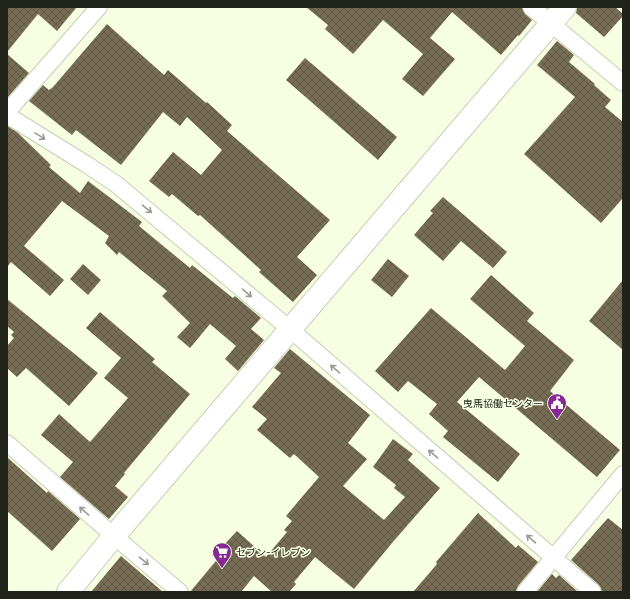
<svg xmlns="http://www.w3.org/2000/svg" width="630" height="599" viewBox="0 0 630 599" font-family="Inter,'Noto Sans JP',sans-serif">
  <defs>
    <pattern id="building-cross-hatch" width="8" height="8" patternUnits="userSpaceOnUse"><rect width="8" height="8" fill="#776d54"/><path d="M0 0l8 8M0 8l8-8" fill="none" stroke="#615945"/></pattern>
  </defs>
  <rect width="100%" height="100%" fill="#f6ffe2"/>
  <g fill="url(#building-cross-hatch)">
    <polygon points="7,7 77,7 57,31 38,14 7,52"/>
    <polygon points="306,7 522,7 525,14 532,20 519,36 518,35 501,55 452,12 430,38 455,59 423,96 402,79 423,54 383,20 353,54 325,29 328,25"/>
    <polygon points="577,7 615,7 623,14 623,16 604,37 576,13"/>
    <polygon points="107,24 164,75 168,70 206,103 207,102 232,125 227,131 330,220 297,257 317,275 293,302 259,272 261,270 200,215 198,216 172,194 169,197 149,181 173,152 201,175 222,150 187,117 180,126 163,112 121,165 76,130 72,135 29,101 43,85 49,90 53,87"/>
    <polygon points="557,41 574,55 569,62 595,84 594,85 611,100 605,107 623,122 623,198 601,223 524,154 575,97 537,65"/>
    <polygon points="7,54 29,73 7,98"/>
    <polygon points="305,58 397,137 378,160 286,80"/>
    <polygon points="7,126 17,132 51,165 49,167 80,193 88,181 142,222 139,226 190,268 192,265 233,298 235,296 261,318 251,329 264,340 238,371 225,359 236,346 210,324 190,348 177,337 190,323 162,296 167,291 119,252 117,255 105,243 109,236 62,201 24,246 64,280 50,296 11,262 7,267"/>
    <polygon points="443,197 507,252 493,268 461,241 443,261 414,235 433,213 430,211"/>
    <polygon points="388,259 409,276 392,297 371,280"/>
    <polygon points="83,264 101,280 88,295 70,279"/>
    <polygon points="491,275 534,313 527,321 574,360 550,391 620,450 597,477 479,377 457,402 520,454 498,482 443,437 448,431 429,414 437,404 408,381 398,392 375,371 431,308 505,370 525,346 470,299"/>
    <polygon points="623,280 623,350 589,321"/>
    <polygon points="7,299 98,373 69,406 26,368 17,377 7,368 7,346 14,338 11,335 14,332 7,326"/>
    <polygon points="100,312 155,359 152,362 190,394 124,473 125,474 115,486 128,497 109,519 60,477 73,462 41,435 59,414 90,442 128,398 104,378 121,358 86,328"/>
    <polygon points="290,349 370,415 348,443 367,459 343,486 384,520 405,497 394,488 396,485 373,467 393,439 413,454 408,460 440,488 392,543 354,589 315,557 294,582 296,584 289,592 272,592 254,576 241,592 190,592 225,550 222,547 237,531 266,557 287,532 284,530 292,521 286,516 319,477 294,454 290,458 257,430 267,419 252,407 281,373 274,368"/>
    <polygon points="7,457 47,493 48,491 80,519 52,551 7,511"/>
    <polygon points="478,513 516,548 518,545 538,562 518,586 516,592 413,592 437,564 436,562"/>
    <polygon points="608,518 623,530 623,592 602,592 599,585 571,560"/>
    <polygon points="121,556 163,592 91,592"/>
    <polygon points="552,574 556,578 559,575 578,592 537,592"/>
  </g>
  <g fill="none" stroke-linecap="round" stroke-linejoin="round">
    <g stroke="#c6ceb3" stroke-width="18">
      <g id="street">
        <polyline points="531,7 623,83"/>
        <polyline points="7,112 99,7"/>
        <polyline points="7,115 86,164 116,184 291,330 593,592"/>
        <polyline points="7,443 114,536 180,592"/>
        <polyline points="525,592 623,474"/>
      </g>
    </g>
    <g stroke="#c6ceb3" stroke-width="24">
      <polyline id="secondary" points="68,592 114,536 565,7"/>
    </g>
    <use href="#street" stroke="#fff" stroke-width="16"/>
    <use href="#secondary" stroke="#fff" stroke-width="22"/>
  </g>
  <defs><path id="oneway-shaft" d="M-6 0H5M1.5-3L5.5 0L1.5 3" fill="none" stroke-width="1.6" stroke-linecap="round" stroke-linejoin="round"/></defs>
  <g stroke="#9b9c98">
    <use href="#oneway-shaft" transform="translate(40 136) rotate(32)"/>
    <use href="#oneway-shaft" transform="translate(147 209) rotate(40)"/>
    <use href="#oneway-shaft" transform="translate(247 293) rotate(41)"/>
    <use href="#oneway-shaft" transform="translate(335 369) rotate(-139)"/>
    <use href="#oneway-shaft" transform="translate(433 454) rotate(-139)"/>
    <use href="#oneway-shaft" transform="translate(84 511) rotate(-139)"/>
    <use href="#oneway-shaft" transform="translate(531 539) rotate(-139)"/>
    <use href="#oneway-shaft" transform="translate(144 561) rotate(40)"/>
  </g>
  <defs>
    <g id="civic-pin" transform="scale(1)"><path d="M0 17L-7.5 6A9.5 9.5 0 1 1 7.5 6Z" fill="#862994" stroke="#f6ffe2"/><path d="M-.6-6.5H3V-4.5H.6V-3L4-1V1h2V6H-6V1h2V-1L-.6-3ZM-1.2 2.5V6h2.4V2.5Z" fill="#fff"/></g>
    <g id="supermarket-pin" transform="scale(1)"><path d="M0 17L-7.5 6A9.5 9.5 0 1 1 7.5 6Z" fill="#862994" stroke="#f6ffe2"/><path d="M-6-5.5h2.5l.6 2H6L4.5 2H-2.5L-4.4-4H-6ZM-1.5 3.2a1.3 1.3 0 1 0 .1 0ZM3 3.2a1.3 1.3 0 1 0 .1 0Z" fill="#fff"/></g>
  </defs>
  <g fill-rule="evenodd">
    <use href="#civic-pin" x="557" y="403"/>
    <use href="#supermarket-pin" x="222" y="552"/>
  </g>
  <g text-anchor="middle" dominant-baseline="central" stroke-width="3" stroke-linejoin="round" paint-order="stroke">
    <g font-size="10" fill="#202319" stroke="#f6ffe2" text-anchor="end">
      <text x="543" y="403">曳馬協働センター</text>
      <text x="236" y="552" text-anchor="start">セブン-イレブン</text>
    </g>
  </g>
  <rect width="630" height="599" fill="none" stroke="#202319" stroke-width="16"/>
</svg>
